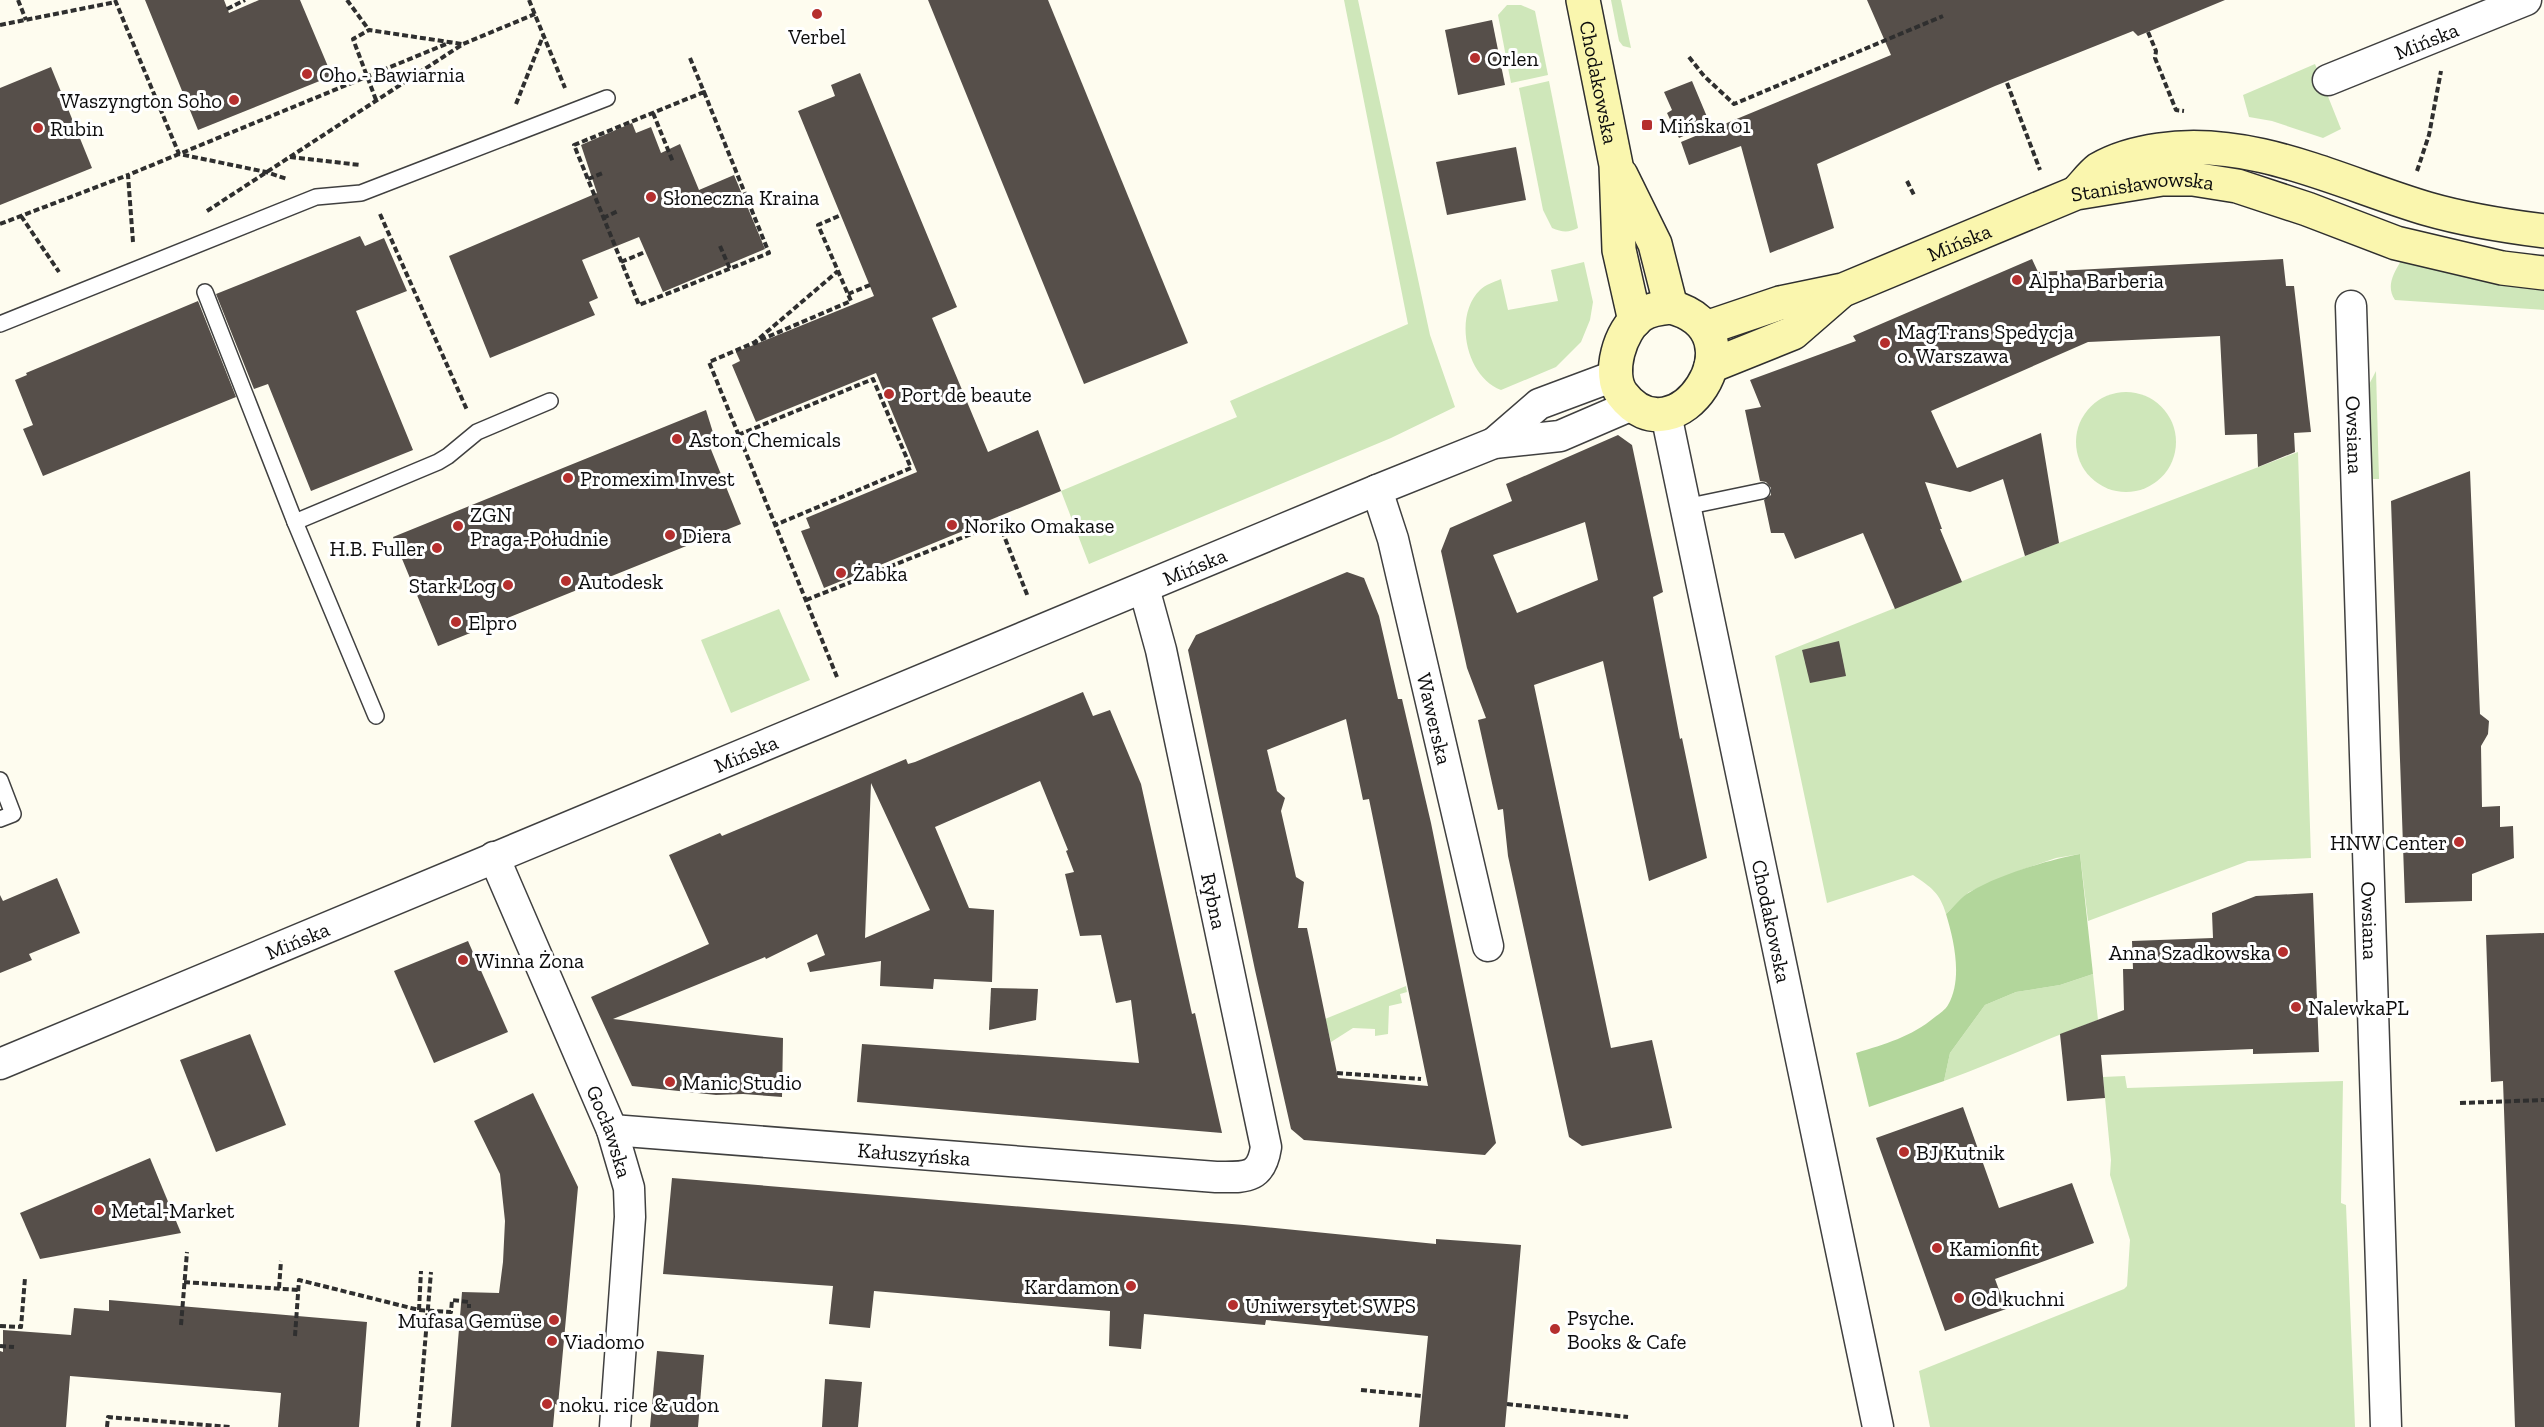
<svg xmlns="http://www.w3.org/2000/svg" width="2544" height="1427" viewBox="0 0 2544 1427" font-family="'Zilla Slab',serif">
  <rect width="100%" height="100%" fill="#fefcef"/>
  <g fill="#cfe7ba">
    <polygon points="1344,0 1358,0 1430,335 1455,407 1391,438 1089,564 1061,491 1237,417 1230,401 1408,324"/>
    <polygon points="1611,0 1621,0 1631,48 1623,46 1619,41"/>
    <polygon points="1507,5 1521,5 1535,11 1548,75 1511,83 1498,15"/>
    <polygon points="2315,64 2341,129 2323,138 2272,121 2249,117 2243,95"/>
    <path d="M1549 81 1578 228C1568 233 1562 232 1552 228L1543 210 1519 88Z"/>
    <path d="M2401 261 2455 275 2544 288V310L2395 300C2386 287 2393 274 2401 261Z"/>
    <path d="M1584 262 1593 302 1590 320 1581 342 1556 367 1501 390C1466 377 1453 316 1480 290 1485 285 1494 282 1501 279L1508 310 1558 301 1551 270Z"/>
    <polygon points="2376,371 2379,479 2366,479 2362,398"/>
    <circle cx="2126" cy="442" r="50"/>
    <path d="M2298 452 2311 858 2248 861 2088 921 2080 854 2056 858 2021 870 1969 892 1946 914C1940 893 1931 887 1913 875L1827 903 1775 656 2025 556Z"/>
    <polygon points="779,609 810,680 731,713 701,640"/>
    <path d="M2093 974 2098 1020C2046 1039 1996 1062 1944 1081L1950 1053 1985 1005 2016 992 2060 985Z"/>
    <polygon points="1406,986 1407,992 1400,994 1402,1003 1389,1006 1388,1034 1375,1036 1375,1029 1353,1028 1331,1042 1325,1019"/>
    <polygon points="2125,1076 2127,1088 2343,1081 2341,1203 2346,1205 2355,1427 1930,1427 1919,1371 2124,1289 2127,1286 2130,1240 2110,1175 2111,1160 2103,1077"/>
  </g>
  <path fill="#b2d69b" d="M2080 854 2093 974 2060 985 2016 992 1985 1005 1950 1053 1944 1081 1869 1107 1856 1053C1885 1044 1911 1037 1935 1017 1939 1014 1946 1009 1948 1005 1963 979 1954 940 1946 914 1954 907 1961 897 1970 892 1998 875 2048 860 2080 854Z"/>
  <g fill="#564f4a" fill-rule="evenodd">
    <polygon points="145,0 224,0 229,13 259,0 300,0 332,76 198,130"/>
    <polygon points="928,0 1048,0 1188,343 1084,384"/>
    <polygon points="1867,0 2225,0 2138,36 2133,31 1995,86 1817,164 1834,228 1770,253 1741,146 1689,165 1681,142 1891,55"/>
    <polygon points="1492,20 1505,85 1458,95 1445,30"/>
    <polygon points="51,67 92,168 0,205 0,88"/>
    <polygon points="860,73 957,307 932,318 988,452 1038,430 1061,491 824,588 801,531 810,528 806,518 917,472 876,373 756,422 732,365 740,361 736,352 874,296 798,111 835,96 831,85"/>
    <polygon points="1692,81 1710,124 1679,138 1667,113 1672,110 1664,92"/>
    <polygon points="632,123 636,133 651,127 661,153 680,144 699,190 734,175 765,249 663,292 639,237 582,260 598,298 589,302 595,315 490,358 449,256 597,193 581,145"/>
    <polygon points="1516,147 1526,200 1447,215 1436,162"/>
    <polygon points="360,236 365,246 384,238 407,291 356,311 413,450 311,491 268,384 254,389 216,294"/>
    <polygon points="2032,259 2038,272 2283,259 2286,286 2294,286 2311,432 2294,433 2295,452 2258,467 2257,434 2225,435 2220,336 2088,342 1931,411 1957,468 2041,433 2059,543 2025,556 2003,479 1970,492 1925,482 1942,529 1940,529 1962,582 1895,609 1863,533 1795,559 1784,533 1771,533 1764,500 1771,495 1771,488 1766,482 1760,481 1745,410 1761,407 1750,380 1856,341 1853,336"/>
    <polygon points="198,301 236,397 43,476 23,429 33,425 15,380 27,375 26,373"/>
    <polygon points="706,410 715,439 708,442 741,524 438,646 393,537"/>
    <path d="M1618 435 1632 445 1663 592 1653 597 1680 739 1682 738 1707 858 1649 881 1603 661 1534 685 1611 1048 1652 1040 1672 1128 1582 1146 1569 1137 1508 856 1503 809 1498 810 1478 720 1486 718 1467 668 1441 551 1450 528 1512 501 1506 484ZM1585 522 1598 580 1517 613 1493 555Z"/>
    <polygon points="2470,471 2480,714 2489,721 2488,734 2481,746 2482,807 2500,806 2500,827 2513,826 2514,858 2472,874 2472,901 2405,903 2391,501"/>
    <path d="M1347 572 1364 578 1379 616 1398 699H1402L1431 823 1496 1143 1485 1155 1304 1140 1291 1129 1255 970 1188 650 1196 635ZM1346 719 1363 800 1369 799 1428 1086 1338 1078 1307 928H1298L1304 882 1296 877 1281 811 1285 798 1277 791 1267 750Z"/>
    <polygon points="1839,641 1846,676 1810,683 1802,650"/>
    <path d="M1083 692 1093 716 1110 710 1141 784 1192 1014 1195 1013 1222 1133 857 1102 862 1044 1139 1063 1131 1000 1116 1003 1101 935 1080 936 1065 874 1074 872 1066 851 1068 850 1040 781 935 827 969 908 994 910 992 982 934 979 933 989 880 986 881 961 810 972 807 963 825 955 817 934 766 959 765 957 613 1019 783 1038 782 1097 743 1094 716 1095 632 1086 591 997 709 944 669 855 720 833 722 836 906 759 908 764 915 762ZM871 783 930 910 865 938Z"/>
    <polygon points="57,878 80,933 29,954 32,960 0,973 0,895 3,901"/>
    <polygon points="2313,893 2319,1052 2253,1054 2253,1049 2101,1055 2105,1098 2067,1101 2060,1034 2124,1010 2123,969 2133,969 2132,941 2213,938 2212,913 2256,896"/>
    <polygon points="2544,933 2544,1427 2515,1427 2503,1081 2491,1082 2486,935"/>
    <polygon points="468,941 508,1032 434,1063 394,971"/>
    <polygon points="991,988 1038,989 1036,1020 989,1030"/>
    <polygon points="250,1034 286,1125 216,1152 180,1060"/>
    <polygon points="533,1093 578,1187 558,1405 555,1404 553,1427 451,1427 462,1292 499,1293 503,1262 505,1221 500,1174 474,1121"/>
    <polygon points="1963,1107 1999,1208 2072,1183 2094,1243 1995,1279 2006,1309 1945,1331 1876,1138"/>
    <polygon points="150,1158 181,1233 40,1259 20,1213"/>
    <polygon points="672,1178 1244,1225 1436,1244 1436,1239 1521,1245 1505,1427 1419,1427 1428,1336 1266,1320 1265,1325 1144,1314 1141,1349 1109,1346 1110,1311 874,1291 870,1328 829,1324 833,1286 663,1274"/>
    <polygon points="109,1300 367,1322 359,1427 278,1427 281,1393 70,1376 66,1427 0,1427 0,1351 3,1352 3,1330 71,1335 74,1308 109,1311"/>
    <polygon points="657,1351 704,1355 698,1427 650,1427"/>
    <polygon points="825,1379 862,1382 858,1427 822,1427"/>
  </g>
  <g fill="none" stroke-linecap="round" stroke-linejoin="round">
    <g stroke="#404040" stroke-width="18">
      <g id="lane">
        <polyline points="205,292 295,522 376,716"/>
        <polyline points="0,324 316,197 361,193 607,98"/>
        <polyline points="1685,507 1762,491"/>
        <polyline points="295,522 438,462 448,456 477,432 550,401"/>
        <polyline points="0,780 13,814 0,819"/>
      </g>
    </g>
    <g stroke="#404040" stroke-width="33">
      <g id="street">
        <path id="s1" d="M2328 80 2526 0"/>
        <path id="s2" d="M2351 306 2386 1427"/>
        <path id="s3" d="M1666 414 1878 1427"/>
        <polyline points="1494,443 1539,404 1614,376"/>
        <path id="s4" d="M1377 490 1393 539 1488 946"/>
        <path id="s5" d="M494 857 612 1130 629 1188 630 1217 615 1427"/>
        <path id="s6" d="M0 1064 1377 490 1494 443 1560 436 1632 405"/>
        <path id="s7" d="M612 1130 1216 1177C1245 1177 1261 1180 1266 1147L1161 650 1144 588"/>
      </g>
    </g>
    <g stroke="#2f2f2f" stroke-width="36">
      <g id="secondary">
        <path id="s8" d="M1583 0 1616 165 1619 250 1635 321"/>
        <polyline points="1621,175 1655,244 1671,307"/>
        <path d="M2077 192C2084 185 2091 175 2099 169 2118 158 2138 153 2159 150 2253 136 2340 183 2428 209 2466 220 2505 226 2544 231"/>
        <path d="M1671 307C1766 332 1675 465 1622 394 1607 374 1620 330 1640 316 1649 309 1660 308 1671 307Z"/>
        <path id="s9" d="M1706 328 1780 303 1843 290 2076 193 2162 179H2193L2237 186 2307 209 2396 243 2502 268 2544 273"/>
        <polyline points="1711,366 1793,333 1839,293"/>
      </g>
    </g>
    <g stroke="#2f2f2f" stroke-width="4" stroke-dasharray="6 3" stroke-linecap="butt">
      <polyline points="18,0 26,20"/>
      <polyline points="115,0 179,154 266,172 287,179"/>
      <polyline points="347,0 369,30"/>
      <polyline points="529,0 565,88"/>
      <polyline points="227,9 245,0"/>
      <polyline points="0,25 116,2"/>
      <polyline points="2148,32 2156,51 2155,58 2176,110 2184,111"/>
      <polyline points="1689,57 1704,76 1734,104 1943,16"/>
      <polyline points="690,58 704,92"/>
      <polyline points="2007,83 2040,170"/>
      <polygon points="704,92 769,253 639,305 574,145"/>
      <polyline points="376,100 353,39 369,30 462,44"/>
      <polyline points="516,104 543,36"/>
      <polyline points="653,113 673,162"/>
      <polyline points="290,157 360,165"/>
      <polyline points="2417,171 2429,135 2441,71"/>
      <polyline points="588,179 603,173"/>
      <polyline points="1907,181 1915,197"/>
      <polyline points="207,211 463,44 535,14"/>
      <polyline points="380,214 467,410"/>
      <polyline points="21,216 59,272"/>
      <polyline points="603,218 618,211"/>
      <polyline points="0,224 128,175"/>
      <polyline points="133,242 128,175 451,42"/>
      <polyline points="720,246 730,269"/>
      <polyline points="621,262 645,252"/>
      <polyline points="848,294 870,285"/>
      <polyline points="756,345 755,342 838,271"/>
      <polyline points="738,435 873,379 911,468 775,525"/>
      <polyline points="806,600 999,523 1028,597"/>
      <polyline points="837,677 709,362 851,301 818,225 841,215"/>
      <polyline points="1337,1073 1421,1079"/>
      <polyline points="2460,1103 2544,1100"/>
      <polyline points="184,1282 298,1290"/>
      <polyline points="279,1288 281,1261"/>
      <polyline points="419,1310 421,1271"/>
      <polyline points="181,1325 187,1252"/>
      <polyline points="0,1326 21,1327 25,1278"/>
      <polyline points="295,1336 299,1280 419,1310 451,1312 452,1300 469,1302 469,1308"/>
      <polyline points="0,1346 14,1347"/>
      <polyline points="1361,1390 1422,1396"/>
      <polyline points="1507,1404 1628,1417"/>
      <polyline points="107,1427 108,1417 230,1427"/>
      <polyline points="418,1427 431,1272"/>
    </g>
    <use href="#lane" stroke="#fff" stroke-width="15"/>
    <use href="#street" stroke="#fff" stroke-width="30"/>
    <use href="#secondary" stroke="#faf6ae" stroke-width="33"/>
  </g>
  <g fill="#b52f2e" stroke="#fff" stroke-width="2">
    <circle cx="817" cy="14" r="6"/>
    <circle cx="1475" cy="58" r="6"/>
    <circle cx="307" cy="74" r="6"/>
    <circle cx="234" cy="100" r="6"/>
    <rect x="1641" y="119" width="12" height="12" rx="3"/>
    <circle cx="38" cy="128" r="6"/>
    <circle cx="651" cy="197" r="6"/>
    <circle cx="2017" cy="280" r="6"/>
    <circle cx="1885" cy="343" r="6"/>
    <circle cx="889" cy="394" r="6"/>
    <circle cx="677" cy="439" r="6"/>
    <circle cx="568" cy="478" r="6"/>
    <circle cx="952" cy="525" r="6"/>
    <circle cx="458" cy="526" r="6"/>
    <circle cx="670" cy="535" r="6"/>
    <circle cx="437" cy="548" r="6"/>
    <circle cx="841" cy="573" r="6"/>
    <circle cx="566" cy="581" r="6"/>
    <circle cx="508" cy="585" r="6"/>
    <circle cx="456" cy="622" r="6"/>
    <circle cx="2459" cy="842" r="6"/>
    <circle cx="2283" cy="952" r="6"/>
    <circle cx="463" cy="960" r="6"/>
    <circle cx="2296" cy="1007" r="6"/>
    <circle cx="670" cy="1082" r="6"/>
    <circle cx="1904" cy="1152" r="6"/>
    <circle cx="99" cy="1210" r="6"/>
    <circle cx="1937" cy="1248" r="6"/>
    <circle cx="1131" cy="1286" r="6"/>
    <circle cx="1959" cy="1298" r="6"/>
    <circle cx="1233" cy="1305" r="6"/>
    <circle cx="554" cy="1320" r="6"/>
    <circle cx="1555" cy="1329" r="6"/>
    <circle cx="552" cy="1341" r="6"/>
    <circle cx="547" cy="1404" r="6"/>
  </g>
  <g text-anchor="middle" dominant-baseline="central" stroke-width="6" stroke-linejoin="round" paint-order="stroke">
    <g font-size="21" fill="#0d0d0d" stroke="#fff" text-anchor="start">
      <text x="817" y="36" text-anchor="middle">Verbel</text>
      <text x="1487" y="58">Orlen</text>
      <text x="319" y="74">Oho - Bawiarnia</text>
      <text x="222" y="100" text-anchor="end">Waszyngton Soho</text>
      <text x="1659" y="125">Mińska 01</text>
      <text x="50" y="128">Rubin</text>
      <text x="663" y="197">Słoneczna Kraina</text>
      <text x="2029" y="280">Alpha Barberia</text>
      <text x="1897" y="331">MagTrans Spedycja<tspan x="1897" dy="24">o. Warszawa</tspan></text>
      <text x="901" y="394">Port de beaute</text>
      <text x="689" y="439">Aston Chemicals</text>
      <text x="580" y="478">Promexim Invest</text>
      <text x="470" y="514">ZGN<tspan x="470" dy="24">Praga-Południe</tspan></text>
      <text x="964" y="525">Noriko Omakase</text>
      <text x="682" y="535">Diera</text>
      <text x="425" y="548" text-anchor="end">H.B. Fuller</text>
      <text x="853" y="573">Żabka</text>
      <text x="578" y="581">Autodesk</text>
      <text x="496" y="585" text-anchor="end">Stark Log</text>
      <text x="468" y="622">Elpro</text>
      <text x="2447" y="842" text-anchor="end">HNW Center</text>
      <text x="2271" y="952" text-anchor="end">Anna Szadkowska</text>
      <text x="475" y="960">Winna Żona</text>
      <text x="2308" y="1007">NalewkaPL</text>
      <text x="682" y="1082">Manic Studio</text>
      <text x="1916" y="1152">BJ Kutnik</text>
      <text x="111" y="1210">Metal-Market</text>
      <text x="1949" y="1248">Kamionfit</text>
      <text x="1119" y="1286" text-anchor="end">Kardamon</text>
      <text x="1971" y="1298">Od kuchni</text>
      <text x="1245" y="1305">Uniwersytet SWPS</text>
      <text x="1567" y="1317">Psyche.<tspan x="1567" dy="24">Books &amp; Cafe</tspan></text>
      <text x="542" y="1320" text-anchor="end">Mufasa Gemüse</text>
      <text x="564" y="1341">Viadomo</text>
      <text x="559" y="1404">noku. rice &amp; udon</text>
    </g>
    <g font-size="21" fill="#0d0d0d" stroke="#fff">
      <text stroke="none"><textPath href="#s1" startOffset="106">Mińska</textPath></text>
      <text stroke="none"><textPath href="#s8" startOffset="84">Chodakowska</textPath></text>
      <text stroke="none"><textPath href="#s9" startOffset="462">Stanisławowska</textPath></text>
      <text stroke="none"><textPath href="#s9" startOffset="268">Mińska</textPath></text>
      <text stroke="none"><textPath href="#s2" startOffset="129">Owsiana</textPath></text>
      <text stroke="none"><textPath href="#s6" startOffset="1294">Mińska</textPath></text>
      <text stroke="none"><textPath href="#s4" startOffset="236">Wawerska</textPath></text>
      <text stroke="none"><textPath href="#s6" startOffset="808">Mińska</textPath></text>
      <text transform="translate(1214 901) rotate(78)">Rybna</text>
      <text stroke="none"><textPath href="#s2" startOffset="615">Owsiana</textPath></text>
      <text stroke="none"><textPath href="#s3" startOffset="518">Chodakowska</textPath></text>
      <text stroke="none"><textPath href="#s6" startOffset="322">Mińska</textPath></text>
      <text stroke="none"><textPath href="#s5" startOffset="298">Gocławska</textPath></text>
      <text stroke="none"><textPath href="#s7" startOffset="303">Kałuszyńska</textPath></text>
    </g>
  </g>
</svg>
